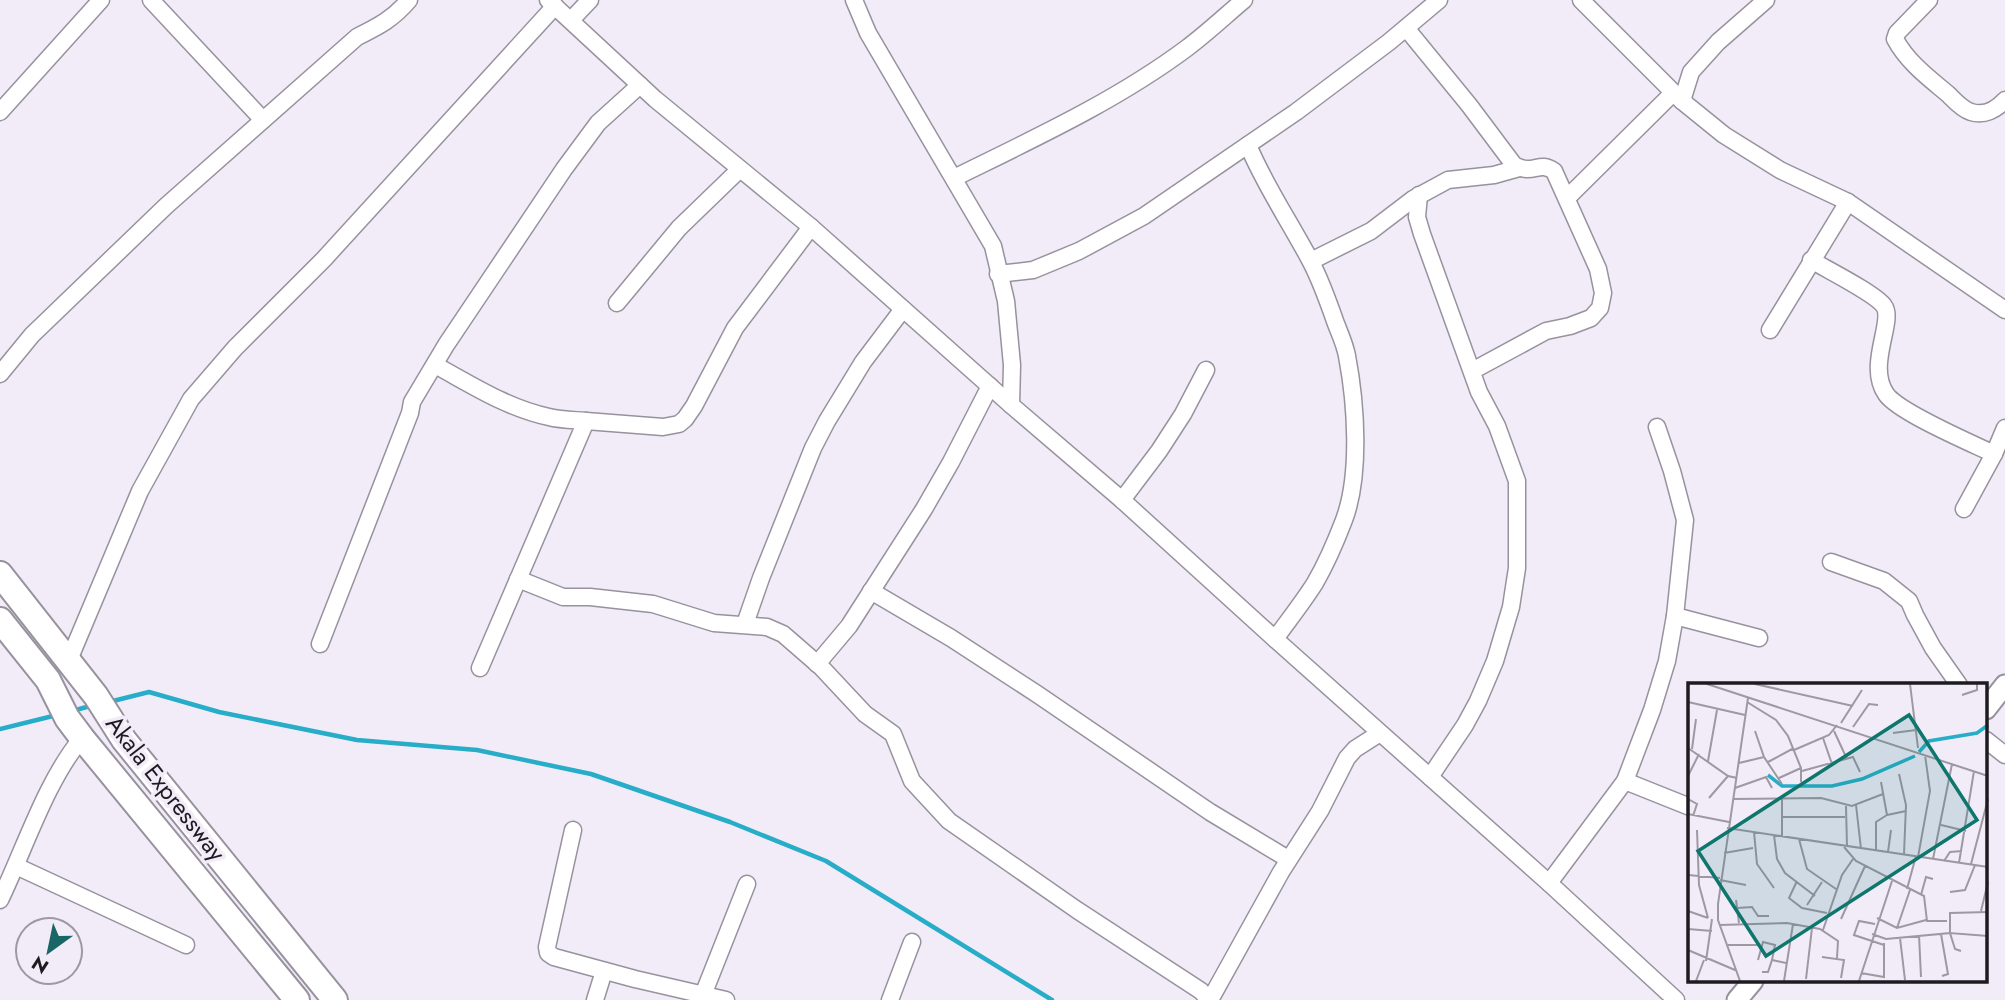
<svg xmlns="http://www.w3.org/2000/svg" width="2005" height="1000" viewBox="0 0 2005 1000" font-family="Jost,sans-serif">
  <rect width="100%" height="100%" fill="#f2ecf9"/>
  <g fill="none" stroke-linecap="round" stroke-linejoin="round">
    <g stroke="#27adc8" stroke-width="4.5">
      <polyline points="109,702 149,692 219,712 357,740 477,750 591,774 730,822 826,861 1052,1000"/>
      <polyline points="72,711 94,705"/>
      <polyline points="0,729 57,715"/>
    </g>
    <g stroke="#97929d" stroke-width="19">
      <g id="minor">
        <polyline points="151,0 263,120"/>
        <polyline points="548,0 655,99 811,227 1011,405 1122,500 1275,639 1549,883 1676,1000"/>
        <polyline points="854,0 868,33 993,246 1006,301 1012,365 1011,405"/>
        <polyline points="1581,0 1682,101 1724,135 1780,170 1848,202 2005,310"/>
        <path d="M1929 0 1897 33 1895 39C1908 63 1929 78 1949 95 1955 101 1962 109 1971 112 1984 116 1996 110 2005 100"/>
        <polyline points="571,20 590,0"/>
        <path d="M1406 28 1469 105 1514 165C1534 176 1538 160 1554 171L1598 269 1603 293 1600 308 1591 318 1570 326 1546 331 1472 371"/>
        <polyline points="1682,101 1691,72 1718,42 1766,0"/>
        <polyline points="0,112 101,0"/>
        <path d="M1248 145C1265 186 1290 222 1311 262 1321 281 1328 301 1335 321 1339 332 1345 344 1347 356 1356 403 1361 475 1344 520 1336 541 1326 564 1315 583 1303 602 1288 621 1275 639"/>
        <path d="M954 178C1033 139 1116 101 1187 48 1207 33 1225 16 1244 0"/>
        <polyline points="1419,195 1417,217 1422,234 1479,392 1497,426 1517,481 1517,568 1511,607 1495,661 1478,701 1465,725 1430,777"/>
        <polyline points="1567,198 1673,93"/>
        <path d="M1811 260C1826 269 1876 294 1884 306 1895 321 1866 365 1886 394 1898 412 1971 443 1994 454"/>
        <polyline points="1311,261 1371,231 1413,199 1448,180 1494,175 1519,168"/>
        <polyline points="998,274 1033,270 1079,251 1144,216 1296,112 1389,42 1439,0"/>
        <polyline points="617,303 679,228 740,169"/>
        <polyline points="1770,330 1848,202"/>
        <path d="M435 365C472 385 507 408 549 417 561 420 574 420 586 421L480 668"/>
        <path d="M0 374 32 335 166 206 357 37C379 26 393 19 409 0"/>
        <polyline points="586,421 663,427 679,424 685,419 694,406 735,328 811,227"/>
        <polyline points="1122,500 1159,451 1183,414 1206,370"/>
        <polyline points="1964,509 1994,454 2005,428"/>
        <polyline points="1831,562 1884,581 1909,601 1915,615 1933,648 1959,685"/>
        <polyline points="518,579 563,597 590,597 653,604 714,623 767,627 783,634 821,667 865,714 893,734 912,781 949,821 1077,910 1201,991 1209,1000"/>
        <polyline points="871,591 951,638 1037,694 1210,812 1288,859"/>
        <polyline points="1675,616 1759,638"/>
        <polyline points="745,624 761,578 813,448 827,421 863,362 903,309"/>
        <polyline points="320,644 410,413 412,402 446,345 564,169 598,123 640,85"/>
        <polyline points="69,660 140,491 191,399 235,348 324,259 555,6"/>
        <polyline points="817,664 849,626 924,509 951,462 990,386"/>
        <polyline points="1986,740 2005,755"/>
        <polyline points="1625,781 1690,807"/>
        <polyline points="573,830 547,947 548,953 554,957 635,979 726,1000"/>
        <polyline points="16,866 186,945"/>
        <polyline points="1549,883 1625,781 1652,710 1667,661 1675,616 1685,520 1672,471 1657,427"/>
        <path d="M0 900C25 848 46 781 82 738"/>
        <polyline points="703,995 747,884"/>
        <polyline points="595,1000 604,971"/>
        <polyline points="890,1000 912,942"/>
        <polyline points="1210,1000 1281,872 1320,811 1347,758 1355,749 1380,733"/>
      </g>
    </g>
    <g stroke="#97929d" stroke-width="23">
      <g id="tertiary">
        <polyline points="1986,709 2005,685"/>
        <polyline points="1737,1000 1753,981"/>
      </g>
    </g>
    <g stroke="#97929d" stroke-width="28">
      <g id="primary">
        <polyline points="0,574 96,696 124,740 335,1000"/>
        <polyline points="0,620 48,680 67,718 82,738 297,1000"/>
      </g>
    </g>
    <use href="#minor" stroke="#fff" stroke-width="16"/>
    <use href="#tertiary" stroke="#fff" stroke-width="19"/>
    <use href="#primary" stroke="#fff" stroke-width="24"/>
  </g>
  <g text-anchor="middle" dominant-baseline="central" stroke-width="7" stroke-linejoin="round" paint-order="stroke">
    <g font-size="24" fill="#1d1b1f" stroke="#f2ecf9">
      <text transform="translate(166 788) rotate(52)">Akala Expressway</text>
    </g>
  </g>
  <g transform="translate(1688 683)">
    <rect width="299" height="299" fill="#f2ecf9"/>
    <path fill="none" stroke="#27adc8" stroke-width="3.5" d="M231 69 241 58 289 50 300 42M80 92 94 103H144L174 96 227 73"/>
    <path fill="none" stroke="#9d98a2" stroke-width="2" d="M19 1 300 93M67 1 165 23M222 1 230 65M274 12 289 7V1M0 19 57 32M59 19 88 37 100 53 113 85V99M153 40 174 7M165 44 181 21 190 22M67 48 76 74 94 101M146 48 159 76M205 50 228 47M135 55 144 81M0 65 40 93 49 95M4 66 8 36M106 67 141 52 149 42M20 78 29 27M80 79 106 65M51 80 76 74M114 88 165 74 172 89M211 91 218 122 216 171M0 93 11 71M91 95 113 85M193 99 199 132 218 128M47 105 78 94 84 105M94 114V154M21 115 40 93M0 116 9 121 5 133M45 116 133 115 164 123 195 111M168 122 173 166M158 123 159 164M0 131 41 139M95 134H157M253 142 278 148M39 145 300 184M9 147 11 202 20 235M66 149 69 181 86 205M86 152 89 176 97 190 127 213M111 156 119 186 148 206M156 164 168 178 236 213 239 238H259M188 168V139L199 132M200 169 203 147M36 170 65 165M230 174 242 108 237 72M245 176 264 81M256 178 262 169 274 168M271 180 286 88M283 181 300 116M0 192 32 195M32 197 58 202M109 198 101 215 114 225 139 230M219 206 228 173M262 209 277 207 287 182M233 212 238 194 245 196M48 217 51 240M119 222 134 199M49 225 64 224 70 233H81M0 228 20 235M293 228 300 199M189 235 209 245 238 237M153 236 177 183M187 241 171 238 166 252 196 262M32 242 99 240 132 246 150 258 149 275M209 245 222 207M0 246 24 248M135 247 154 192 165 176M184 251 198 256 262 250V230L300 229M253 251 260 291 254 293M231 252 233 294M212 255 217 297M40 262H72M0 267 47 287M273 268 267 266 262 250 300 253M134 274 156 277 153 295M70 277 75 259 87 262 84 277M18 278 24 236M74 289H80L84 277 98 280M173 290 196 294V260M118 296 124 245M8 298 16 277M52 298 30 237V221L60 15M96 298 105 241M171 298 204 198"/>
    <path fill="#0f766e" fill-opacity="0.15" stroke="#0f766e" stroke-width="3.5" d="M221 32 289 137 78 273 10 168Z"/>
    <rect width="299" height="299" fill="none" stroke="#1d1b1f" stroke-width="3.5"/>
  </g>
  <g transform="translate(49 951) rotate(213)"><circle r="33" fill="#f2ecf9" stroke="#9d98a2" stroke-width="2"/>
  <path d="M0-5L12 26L0 18L-12 26Z" fill="#186666"/>
  <text y="-10" font-size="19" font-weight="bold" text-anchor="middle" fill="#1d1b1f">N</text>
  </g>
</svg>
